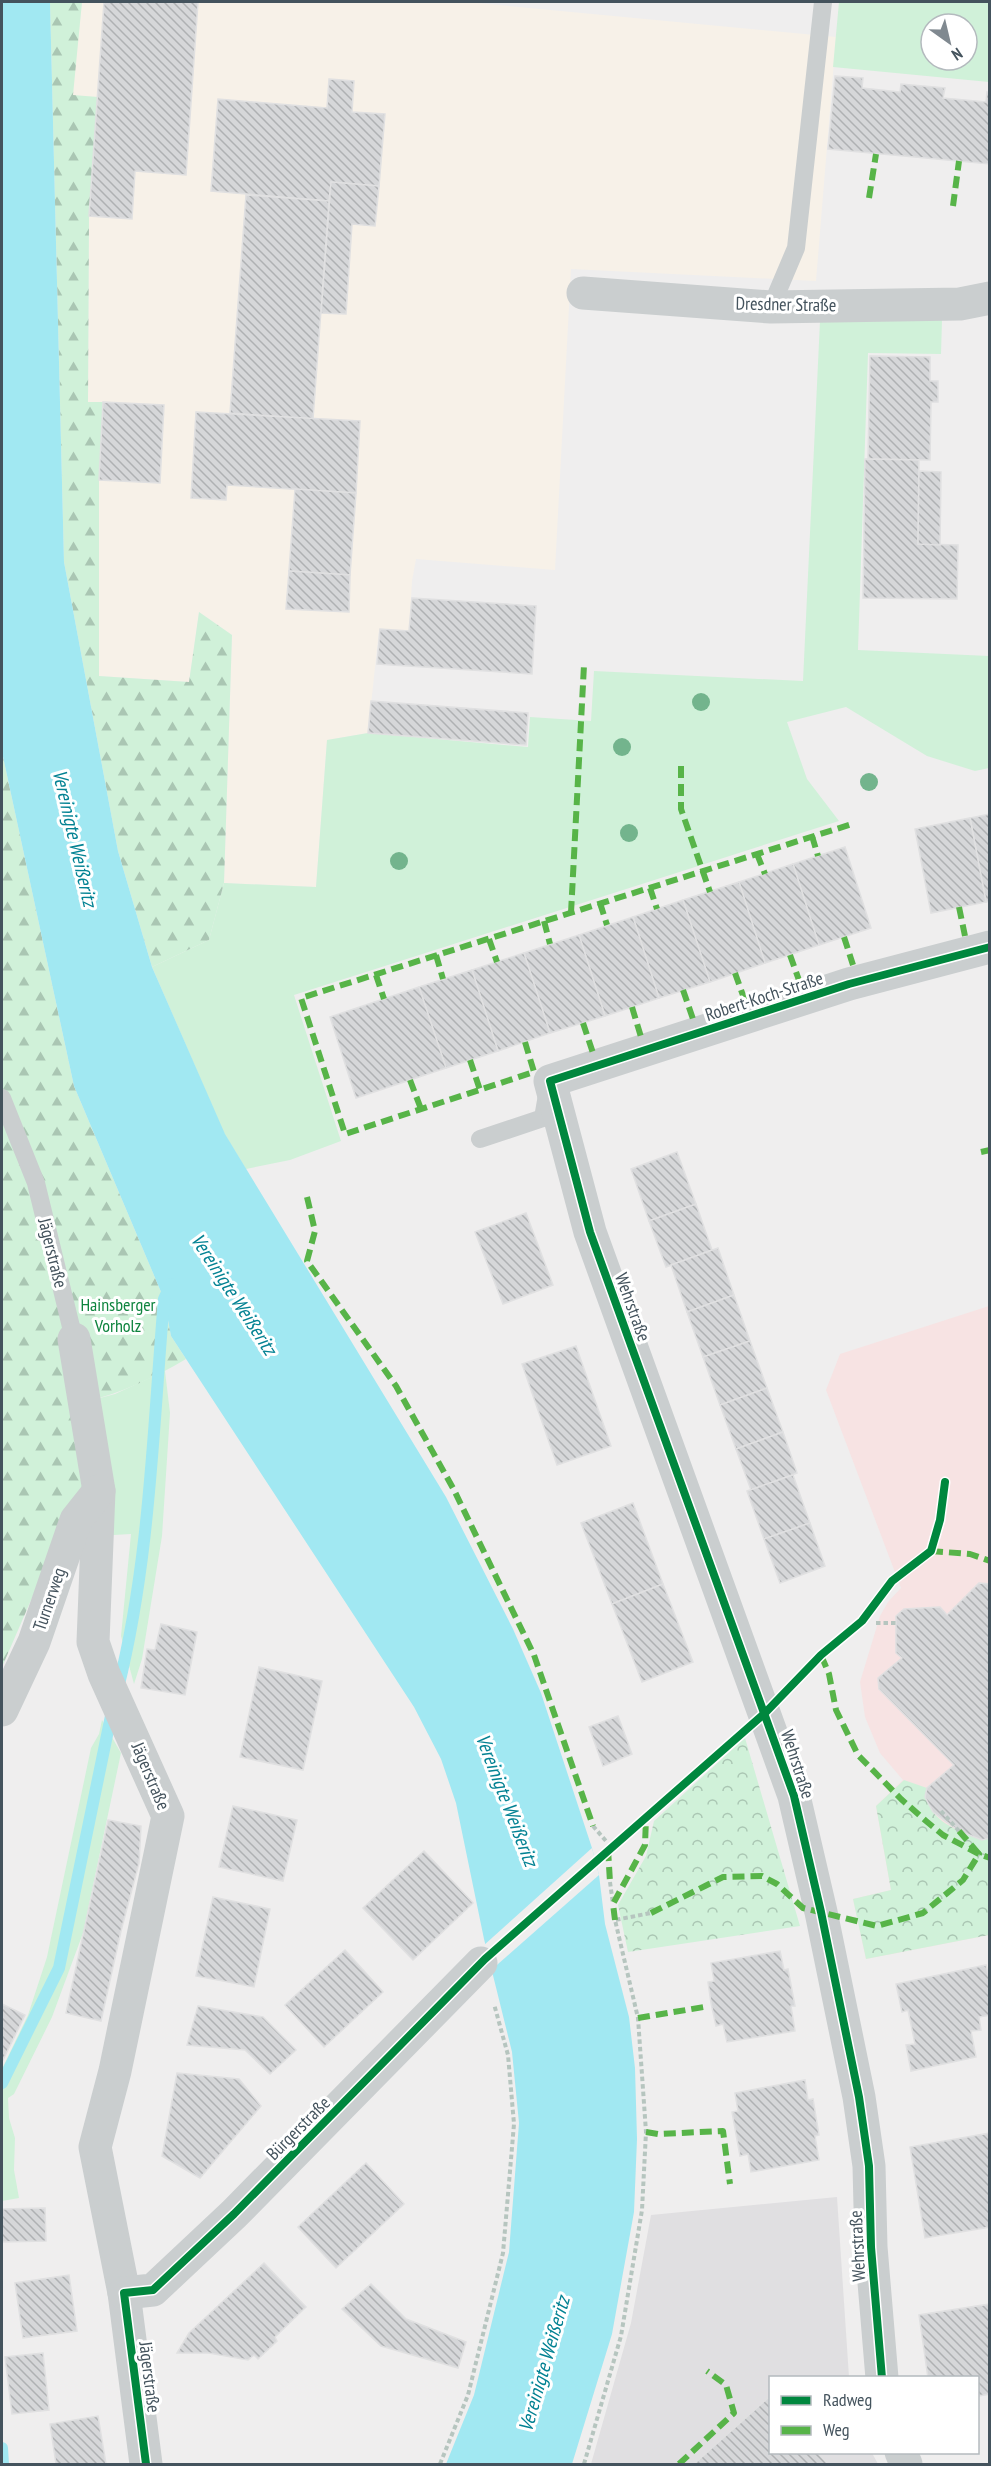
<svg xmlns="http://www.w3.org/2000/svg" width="991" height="2466" viewBox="0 0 991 2466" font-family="'PT Sans Narrow',sans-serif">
  <defs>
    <pattern id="forest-firs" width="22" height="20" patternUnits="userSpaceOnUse" patternTransform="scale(1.5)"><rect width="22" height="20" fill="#d0f1d9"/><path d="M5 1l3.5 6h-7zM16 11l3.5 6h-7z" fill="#aac6b3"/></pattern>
    <pattern id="park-crowns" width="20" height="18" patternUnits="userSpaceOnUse" patternTransform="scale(1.5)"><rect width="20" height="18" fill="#d0f1d9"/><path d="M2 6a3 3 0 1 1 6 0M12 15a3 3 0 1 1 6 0" fill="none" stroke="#aac6b3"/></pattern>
    <pattern id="building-back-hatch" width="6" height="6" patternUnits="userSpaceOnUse" patternTransform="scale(1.5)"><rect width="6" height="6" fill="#d6d7d9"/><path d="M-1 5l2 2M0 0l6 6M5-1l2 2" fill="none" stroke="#afb1b3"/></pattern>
  </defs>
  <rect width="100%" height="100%" fill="#efeeee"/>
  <polygon fill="#f7f1e8" points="82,2 467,2 836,37 816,281 571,269 555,570 416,559 412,581 409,631 379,630 368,733 327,740 316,887 224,883 232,635 199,612 189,682 99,676 99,480 103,402 88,403 89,216 98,97 72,96"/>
  <polygon fill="#e0dfe1" points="837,2197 849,2377 770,2378 770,2452 872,2453 878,2464 591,2464 631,2323 651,2215"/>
  <polygon fill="#f7e3e3" points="989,1306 989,1935 866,1959 853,1899 891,1890 876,1806 903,1780 880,1753 865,1717 860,1682 880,1616 888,1602 901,1588 826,1390 840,1354"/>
  <g fill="#d0f1d9" fill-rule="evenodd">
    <path d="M839 2H989V82L833 67ZM931 24H967V60H931Z"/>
    <polygon points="942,320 941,354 868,353 858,650 989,656 989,768 975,771 927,756 846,707 787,722 807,779 839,821 294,995 341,1141 290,1160 246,1169 224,1133 152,967 209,940 224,883 316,887 327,740 368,733 528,747 530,717 591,721 594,671 803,681 820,321"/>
    <polygon points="165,1371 170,1413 162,1536 142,1659 134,1684 121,1636 131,1534 96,1536 85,1402 115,1394"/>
    <polygon points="102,1720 121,1753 83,1933 52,2017 14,2094 8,2098 9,2118 15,2138 14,2170 19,2198 2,2201 2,2069 28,2015 47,1957 91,1748 99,1734"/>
  </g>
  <g fill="url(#forest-firs)">
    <polygon points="50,2 82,2 73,95 98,97 89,216 88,402 103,402 99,480 99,676 189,682 199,612 232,635 224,883 209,940 152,967 118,851 64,562"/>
    <path d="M2 752 74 1086 164 1299 171 1336 186 1359C154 1378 121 1393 85 1402L96 1536 58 1538 2 1667Z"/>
  </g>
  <g fill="url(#park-crowns)">
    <polygon points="745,1738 800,1926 628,1952 618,1905 646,1856 654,1821"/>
    <path d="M904 1780 927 1788C929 1795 930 1806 933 1812 942 1825 975 1841 989 1838V1935L866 1959 853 1899 891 1890 876 1806Z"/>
  </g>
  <polygon fill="#a1e8f2" points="2,2 50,2 64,562 118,851 152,967 225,1134 446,1497 513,1629 541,1693 592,1848 599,1875 605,1924 629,2017 635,2068 637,2139 634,2212 612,2334 572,2464 446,2464 474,2395 509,2252 519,2123 512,2052 484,1939 456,1803 441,1759 414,1707 171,1336 164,1299 74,1086 2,752"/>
  <polygon fill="#efeeee" points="592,1848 599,1875 490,1971 483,1946"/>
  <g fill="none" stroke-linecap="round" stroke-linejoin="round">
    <g stroke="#a1e8f2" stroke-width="12">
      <path d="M118 1688C150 1561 153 1428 164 1299L171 1284"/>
      <polyline points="2,2083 59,1968 112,1711"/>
      <polyline points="2,2448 3,2464"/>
    </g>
  </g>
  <g fill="url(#building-back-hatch)" stroke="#e0e0e1" stroke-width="1.5">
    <polygon points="104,2 198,2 186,175 135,171 132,219 89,216"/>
    <polygon points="835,76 863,78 862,88 900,92 901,84 945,88 943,98 986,102 987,92 990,93 990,164 828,149"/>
    <polygon points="329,79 354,81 352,112 385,114 379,186 331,182 329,201 211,191 218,99 327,108"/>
    <polygon points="331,182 379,186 375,226 352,224 346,314 321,313"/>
    <polygon points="246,195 329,201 313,419 230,413"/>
    <polygon points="870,356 930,357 930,381 938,381 938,402 931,402 930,460 868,459"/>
    <polygon points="103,402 164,405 160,483 99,480"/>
    <polygon points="196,412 360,421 356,493 227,485 226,500 191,498"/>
    <polygon points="865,459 919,460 918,544 958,545 957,599 863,598"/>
    <polygon points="919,471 941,472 940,545 918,544"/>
    <polygon points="295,489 356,493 350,575 289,571"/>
    <polygon points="289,571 350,575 349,612 286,609"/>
    <polygon points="412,598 536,606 532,674 377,664 380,629 409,631"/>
    <polygon points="371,701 528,713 526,745 368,733"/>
    <polygon points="990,814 990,901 986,902 970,818"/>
    <polygon points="970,818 986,902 931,913 915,829"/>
    <polygon points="845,847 871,928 819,945 793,864"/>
    <polygon points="793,864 819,945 765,963 739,882"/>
    <polygon points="739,882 765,963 710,982 683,900"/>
    <polygon points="683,900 710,982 659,998 633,917"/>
    <polygon points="633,917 659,998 605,1016 579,935"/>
    <polygon points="579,935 605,1016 550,1033 524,953"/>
    <polygon points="524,953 550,1033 498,1051 472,970"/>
    <polygon points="472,970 498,1051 446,1068 419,987"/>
    <polygon points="419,987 446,1068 356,1098 330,1017"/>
    <polygon points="677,1152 696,1204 649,1221 631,1169"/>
    <polygon points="696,1204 712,1250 666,1267 649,1221"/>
    <polygon points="526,1213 553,1285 503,1304 475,1232"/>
    <polygon points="718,1248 734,1295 687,1312 671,1265"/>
    <polygon points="734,1295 750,1341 703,1357 687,1312"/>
    <polygon points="750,1341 767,1388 720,1405 703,1357"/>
    <polygon points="576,1346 611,1446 557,1465 522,1364"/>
    <polygon points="767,1388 783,1432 736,1449 720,1405"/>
    <polygon points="783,1432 797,1473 751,1490 736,1449"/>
    <polygon points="793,1475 810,1523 764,1539 747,1491"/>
    <polygon points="633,1503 663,1584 612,1604 581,1523"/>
    <polygon points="810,1523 825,1566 780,1583 764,1539"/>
    <polygon points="979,1583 990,1584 990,1838 982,1840 959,1831 933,1812 925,1797 927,1788 954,1765 879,1689 878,1678 902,1658 896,1653 896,1616 904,1609 940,1607 947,1615"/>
    <polygon points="663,1584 693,1662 642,1682 612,1604"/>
    <polygon points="161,1624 197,1632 185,1695 141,1688 147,1649 155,1650"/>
    <polygon points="259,1667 322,1681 303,1770 240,1757"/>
    <polygon points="618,1716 632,1754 603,1766 589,1727"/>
    <polygon points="233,1806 297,1820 283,1881 219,1867"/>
    <polygon points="108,1820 141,1826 139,1863 121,1931 101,2021 66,2013"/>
    <polygon points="424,1851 473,1903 413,1960 363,1908"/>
    <polygon points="213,1897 270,1909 254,1987 196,1976"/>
    <polygon points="345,1950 383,1992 324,2047 285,2005"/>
    <polygon points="780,1951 784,1970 788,1969 795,2006 791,2006 795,2031 727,2042 723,2024 716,2026 711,2003 708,1982 714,1981 711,1963"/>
    <polygon points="986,1965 990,1983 990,2015 979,2017 981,2030 971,2031 976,2057 911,2071 906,2045 915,2044 908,2010 902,2012 896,1984"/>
    <polygon points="2,2004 25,2015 2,2062"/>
    <polygon points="198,2006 263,2017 296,2050 270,2074 245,2050 187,2045"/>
    <polygon points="177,2073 239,2079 261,2106 200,2178 162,2156"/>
    <polygon points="805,2080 808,2100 813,2099 819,2135 815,2136 819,2160 751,2172 748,2154 740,2156 732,2112 738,2111 735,2093"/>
    <polygon points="990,2133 990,2227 925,2238 910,2147"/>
    <polygon points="366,2163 404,2204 336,2268 298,2227"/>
    <polygon points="45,2208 46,2241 2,2242 2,2209"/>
    <polygon points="264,2263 306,2307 275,2337 277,2341 258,2359 254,2355 248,2360 209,2353 177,2353 189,2333"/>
    <polygon points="69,2275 77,2331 23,2338 15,2283"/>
    <polygon points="371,2284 406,2319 466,2342 458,2368 381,2346 342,2309"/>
    <polygon points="990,2304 990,2394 978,2396 978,2378 928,2378 919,2315"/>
    <polygon points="43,2353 49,2410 12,2414 5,2357"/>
    <polygon points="768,2398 770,2400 770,2452 817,2452 828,2464 694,2464"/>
    <polygon points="98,2416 106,2464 56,2464 50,2424"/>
  </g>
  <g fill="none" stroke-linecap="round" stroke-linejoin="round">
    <g stroke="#b6c5bf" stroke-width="4" stroke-dasharray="4.5 3" stroke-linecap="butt">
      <polyline points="876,1623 896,1623"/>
      <polyline points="941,1811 959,1831"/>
      <polyline points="593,1826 606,1841"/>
      <polyline points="610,1882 613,1904"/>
      <polyline points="440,2464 468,2395 503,2253 514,2124 508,2055 494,2004"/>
      <polyline points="584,2464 621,2336 642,2210 646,2132 638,2018 615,1920 651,1913"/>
    </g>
    <g stroke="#cacecf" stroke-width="18">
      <polyline points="771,307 796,248 823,2"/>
      <polyline points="2,1098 36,1183 74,1339"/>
      <polyline points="480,1139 543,1118 547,1095"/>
    </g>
    <g stroke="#cacecf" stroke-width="33">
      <polyline points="583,293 771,307 960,304 990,298"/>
      <polyline points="74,1339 99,1491 93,1642 104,1674 168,1816 115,2071 95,2147 124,2293 146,2464"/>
      <polyline points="2,1710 34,1642 76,1520 99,1491"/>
      <polyline points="124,2293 153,2290 234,2214 481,1963"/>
      <polyline points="882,2378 871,2247 869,2166 859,2097 821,1912 794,1796 590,1232 550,1081 849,984 990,947"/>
      <polyline points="901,2452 906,2464"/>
    </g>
    <g stroke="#57b448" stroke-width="6" stroke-dasharray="12 6" stroke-linecap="butt">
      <polyline points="869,198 876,154"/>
      <polyline points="953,206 959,161"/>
      <polyline points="681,766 681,809 710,892"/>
      <polyline points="812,836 818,856"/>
      <polyline points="757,854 765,874"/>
      <polyline points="650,888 657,909"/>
      <polyline points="600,903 607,925"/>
      <polyline points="959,907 965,936"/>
      <polyline points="571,913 584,665"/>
      <polyline points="544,921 550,944"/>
      <polyline points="844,937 853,965"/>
      <polyline points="489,939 497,962"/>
      <polyline points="436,955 443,979"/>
      <polyline points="790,955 800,983"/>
      <polyline points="735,973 745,1001"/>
      <polyline points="376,975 384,999"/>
      <polyline points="683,990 693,1019"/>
      <polyline points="632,1007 641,1037"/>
      <polyline points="583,1023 593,1053"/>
      <polyline points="525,1042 534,1072 345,1134 301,998 852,824"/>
      <polyline points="470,1060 480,1090"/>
      <polyline points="410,1080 421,1109"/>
      <polyline points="981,1152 990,1150"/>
      <polyline points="307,1197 315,1231 307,1261 396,1386 454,1490 534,1655 593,1826"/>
      <polyline points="931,1551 970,1554 990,1561"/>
      <polyline points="959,1831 979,1854 990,1858"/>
      <polyline points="608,1849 610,1882"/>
      <polyline points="651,1913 723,1877 762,1876 777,1884 803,1908 877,1926 923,1913 963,1880 979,1854 943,1835 926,1821 901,1799 858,1755 836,1710 829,1674 821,1655"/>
      <polyline points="615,1920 613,1904 645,1845 646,1818"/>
      <polyline points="638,2018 704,2007"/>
      <polyline points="646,2132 658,2134 723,2131 730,2184"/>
      <polyline points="679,2464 734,2413 726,2385 707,2371"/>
    </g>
    <g stroke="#fff" stroke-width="11">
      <g id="cycleway">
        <polyline points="882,2378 871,2247 869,2166 859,2097 821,1912 794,1796 590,1232 550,1081 849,984 990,947"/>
        <polyline points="146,2464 124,2293 153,2290 234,2214 485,1959 765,1713 821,1655 862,1621 892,1581 931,1551 940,1520 945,1482"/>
      </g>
    </g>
    <use href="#cycleway" stroke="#00873e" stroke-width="8"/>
  </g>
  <g fill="#73b48d">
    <circle cx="701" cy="702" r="9"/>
    <circle cx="622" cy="747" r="9"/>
    <circle cx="869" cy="782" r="9"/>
    <circle cx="629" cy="833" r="9"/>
    <circle cx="399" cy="861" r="9"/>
  </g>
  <g text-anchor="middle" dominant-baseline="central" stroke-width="6" stroke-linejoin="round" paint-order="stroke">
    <g font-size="18" fill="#44535d" stroke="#fff">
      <text transform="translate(786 304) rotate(1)">Dresdner Straße</text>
      <text transform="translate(764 996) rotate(-18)">Robert-Koch-Straße</text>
      <text transform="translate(53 1253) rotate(76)">Jägerstraße</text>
      <text transform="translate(633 1307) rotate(70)">Wehrstraße</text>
      <text transform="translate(49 1599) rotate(-71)">Turnerweg</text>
      <text transform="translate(798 1764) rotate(72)">Wehrstraße</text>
      <text transform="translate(151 1776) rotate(67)">Jägerstraße</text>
      <text transform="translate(298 2128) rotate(-45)">Bürgerstraße</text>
      <text transform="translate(857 2246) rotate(-93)">Wehrstraße</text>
      <text transform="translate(150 2377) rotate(83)">Jägerstraße</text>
    </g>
    <g font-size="18" fill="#0e843e" stroke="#fff">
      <text x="118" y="1304">Hainsberger<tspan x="118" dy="21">Vorholz</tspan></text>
    </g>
    <g font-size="20" font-style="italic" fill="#038293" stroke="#fff">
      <text transform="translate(75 838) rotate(77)">Vereinigte Weißeritz</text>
      <text transform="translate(234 1294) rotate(57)">Vereinigte Weißeritz</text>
      <text transform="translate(507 1800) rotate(69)">Vereinigte Weißeritz</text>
      <text transform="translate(544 2364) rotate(-74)">Vereinigte Weißeritz</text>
    </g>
  </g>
  <rect width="991" height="2466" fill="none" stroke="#44535d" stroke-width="6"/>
  <rect x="769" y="2376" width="210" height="78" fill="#ffffff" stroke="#b4babe" stroke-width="1.5"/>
  <rect x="781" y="2396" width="30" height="9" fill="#00873e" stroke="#b4babe" stroke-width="1.5"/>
  <text x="823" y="2406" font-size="18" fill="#44535d">Radweg</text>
  <rect x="781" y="2426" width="30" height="9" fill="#57b448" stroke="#b4babe" stroke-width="1.5"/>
  <text x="823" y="2436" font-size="18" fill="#44535d">Weg</text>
  <g transform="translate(949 42) rotate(146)"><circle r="28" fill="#ffffff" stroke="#b4babe" stroke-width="1.5"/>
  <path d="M0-4.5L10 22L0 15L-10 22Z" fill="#808990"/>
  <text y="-9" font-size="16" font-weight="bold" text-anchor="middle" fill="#44535d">N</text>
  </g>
</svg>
